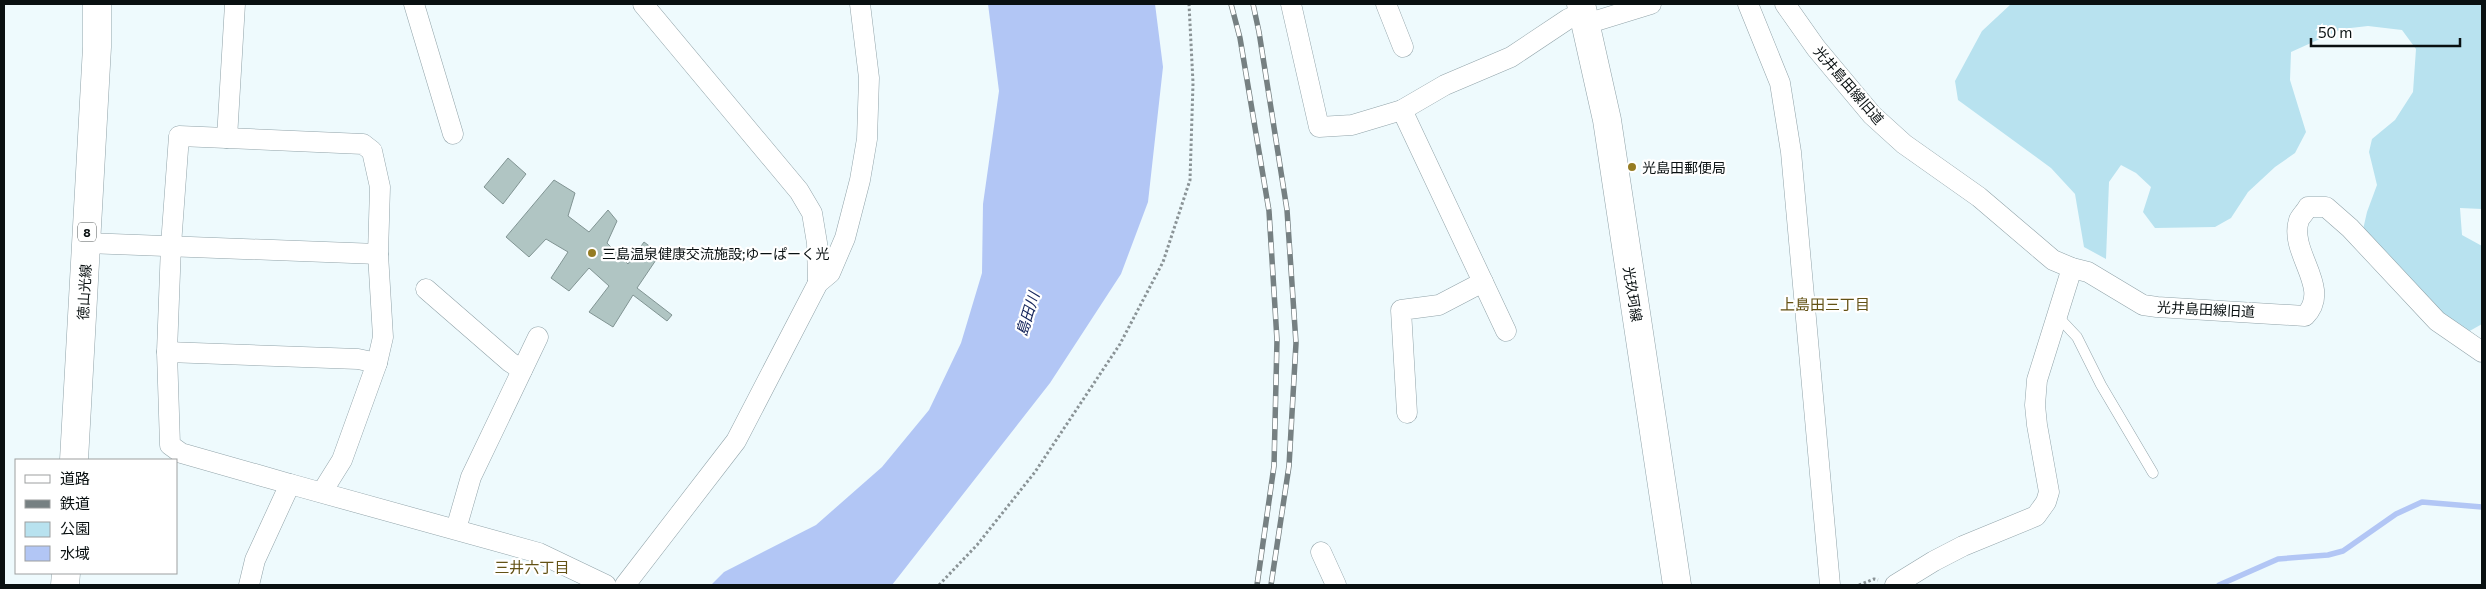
<svg xmlns="http://www.w3.org/2000/svg" width="2486" height="589" viewBox="0 0 2486 589" font-family="Commissioner,'Noto Sans JP',sans-serif">
  <rect width="100%" height="100%" fill="#eefafd"/>
  <polygon fill="#b8e2ef" points="2011,4 2482,4 2482,209 2460,208 2462,235 2482,246 2482,324 2452,341 2434,329 2430,298 2382,277 2359,247 2367,212 2377,185 2369,152 2372,139 2395,120 2413,92 2416,49 2402,30 2368,26 2342,29 2291,52 2290,80 2306,132 2295,153 2275,167 2248,192 2231,218 2215,227 2155,228 2143,212 2151,187 2136,173 2121,165 2109,182 2106,259 2084,247 2075,194 2051,168 1958,100 1955,81 1982,31"/>
  <polygon fill="#b2c6f5" points="988,4 1155,4 1163,67 1148,202 1121,274 1050,383 892,585 711,585 724,572 816,525 882,467 929,410 961,343 982,273 983,204 999,91"/>
  <g fill="none" stroke-linecap="round" stroke-linejoin="round">
    <polyline stroke="#b2c6f5" stroke-width="5.5" points="2219,585 2278,559 2328,555 2343,551 2396,514 2422,502 2482,507"/>
  </g>
  <g fill="#b0c5c3" stroke="#819493">
    <polygon points="508,158 526,174 503,204 484,187"/>
    <polygon points="554,180 575,193 568,216 589,232 608,210 617,221 607,243 628,264 644,242 660,254 637,288 672,315 667,321 633,295 613,327 589,312 609,286 589,268 569,291 551,278 568,252 546,239 529,257 506,237"/>
  </g>
  <g fill="none" stroke-linecap="round" stroke-linejoin="round">
    <g stroke="#91a3a9" stroke-width="11">
      <polyline id="lane" points="2055,318 2062,321 2077,337 2101,385 2153,473"/>
    </g>
    <g stroke="#91a3a9" stroke-width="21">
      <g id="street">
        <polyline points="414,4 453,134"/>
        <polyline points="643,4 799,191 812,213 817,243 818,283"/>
        <polyline points="1291,4 1319,127 1352,125 1402,110 1445,85 1511,57 1568,19 1584,12"/>
        <polyline points="1386,4 1403,47"/>
        <polyline points="1748,4 1780,83 1791,152 1830,585"/>
        <path d="M1785 4 1816 48 1872 115 1904 144 1979 197 2053 260 2072 268 2088 272 2143 305 2157 307 2305 316C2333 288 2288 253 2299 220 2301 216 2306 211 2308 207H2326L2350 228 2437 321 2482 352"/>
        <polyline points="1586,24 1651,4"/>
        <polyline points="1402,110 1506,331"/>
        <polyline points="227,138 235,4"/>
        <polyline points="86,243 378,254"/>
        <polyline points="426,289 510,362 522,370"/>
        <polyline points="167,352 358,359 377,363"/>
        <polyline points="1407,413 1401,310 1439,305 1483,282"/>
        <polyline points="290,484 181,453 170,445 167,352 171,245 179,136 363,144 372,151 380,187 378,254 383,337 377,363 342,460 322,492"/>
        <polyline points="456,529 471,477 538,337"/>
        <polyline points="1321,552 1336,585"/>
        <polyline points="249,585 255,560 290,484 539,553 606,585"/>
        <polyline points="625,585 736,441 818,283 830,273 845,238 860,180 867,139 869,78 860,4"/>
        <polyline points="1895,585 1934,561 1963,546 2036,516 2046,502 2049,492 2037,425 2035,405 2037,380 2072,268"/>
      </g>
    </g>
    <g stroke="#91a3a9" stroke-width="29">
      <polyline id="secondary" points="1581,4 1607,120 1677,585"/>
    </g>
    <g stroke="#91a3a9" stroke-width="29">
      <g id="primary">
        <polyline points="74,460 97,47 97,4"/>
        <polyline points="65,585 66,573"/>
      </g>
    </g>
    <g stroke="#8a9396" stroke-width="3" stroke-dasharray="2.5 2.5" stroke-linecap="butt">
      <polyline points="939,585 977,545 1035,472 1120,344 1163,262 1190,180 1193,83 1189,4"/>
      <polyline points="1859,585 1874,579 1878,580"/>
    </g>
    <use href="#lane" stroke="#fff" stroke-width="10"/>
    <use href="#street" stroke="#fff" stroke-width="20"/>
    <use href="#secondary" stroke="#fff" stroke-width="28"/>
    <use href="#primary" stroke="#fff" stroke-width="28"/>
    <g stroke="#768082" stroke-width="5.5">
      <g id="rail">
        <polyline points="1231,4 1240,38 1269,211 1277,340 1274,466 1257,585"/>
        <polyline points="1253,4 1259,32 1287,210 1296,343 1289,466 1271,585"/>
      </g>
    </g>
    <use href="#rail" stroke="#fff" stroke-width="4" stroke-dasharray="11" stroke-linecap="butt"/>
  </g>
  <g fill="#957c23" stroke="#fff" stroke-width="2">
    <circle cx="1632" cy="167" r="5"/>
    <circle cx="592" cy="253" r="5"/>
  </g>
  <g text-anchor="middle" dominant-baseline="central" stroke-width="4.5" stroke-linejoin="round" paint-order="stroke">
    <rect fill="#fff" stroke="#535858" stroke-width="1" x="78" y="222.5" width="18" height="19" rx="4"/>
    <g font-size="12" font-weight="bold" fill="#091011">
      <text x="87" y="232">8</text>
    </g>
    <g font-size="14" fill="#091011" stroke="#fff">
      <text transform="translate(1849 85) rotate(49)">光井島田線旧道</text>
      <text transform="translate(84 292) rotate(-87)">徳山光線</text>
      <text transform="translate(1633 294) rotate(81)">光玖珂線</text>
      <text transform="translate(2206 309) rotate(3)">光井島田線旧道</text>
    </g>
    <g font-size="14" fill="#091011" stroke="#fff" text-anchor="start">
      <text x="1642" y="167">光島田郵便局</text>
      <text x="602" y="253">三島温泉健康交流施設;ゆーぱーく光</text>
    </g>
    <g font-size="15" fill="#635215" stroke="#fff">
      <text x="1825" y="304">上島田三丁目</text>
      <text x="532" y="567">三井六丁目</text>
    </g>
    <g font-size="15" font-style="italic" fill="#13235a" stroke="#fff">
      <text transform="translate(1027 314) rotate(-73)">島田川</text>
    </g>
  </g>
  <rect width="2486" height="589" fill="none" stroke="#091011" stroke-width="10"/>
  <rect x="15" y="459" width="162" height="115" fill="#ffffff" stroke="#9d9fa0"/>
  <rect x="25" y="475" width="25" height="8" fill="#ffffff" stroke="#9d9fa0"/>
  <text x="60" y="484" font-size="15" fill="#091011">道路</text>
  <rect x="25" y="500" width="25" height="8" fill="#768082" stroke="#9d9fa0"/>
  <text x="60" y="509" font-size="15" fill="#091011">鉄道</text>
  <rect x="25" y="522" width="25" height="15" fill="#b8e2ef" stroke="#9d9fa0"/>
  <text x="60" y="534" font-size="15" fill="#091011">公園</text>
  <rect x="25" y="546" width="25" height="15" fill="#b2c6f5" stroke="#9d9fa0"/>
  <text x="60" y="559" font-size="15" fill="#091011">水域</text>
  <path d="M2311 38v8h149v-8" fill="none" stroke="#091011" stroke-width="2.5"/>
  <text x="2318" y="38" font-size="15" fill="#091011" stroke="#ffffff" stroke-width="4" paint-order="stroke">50 m</text>
</svg>
